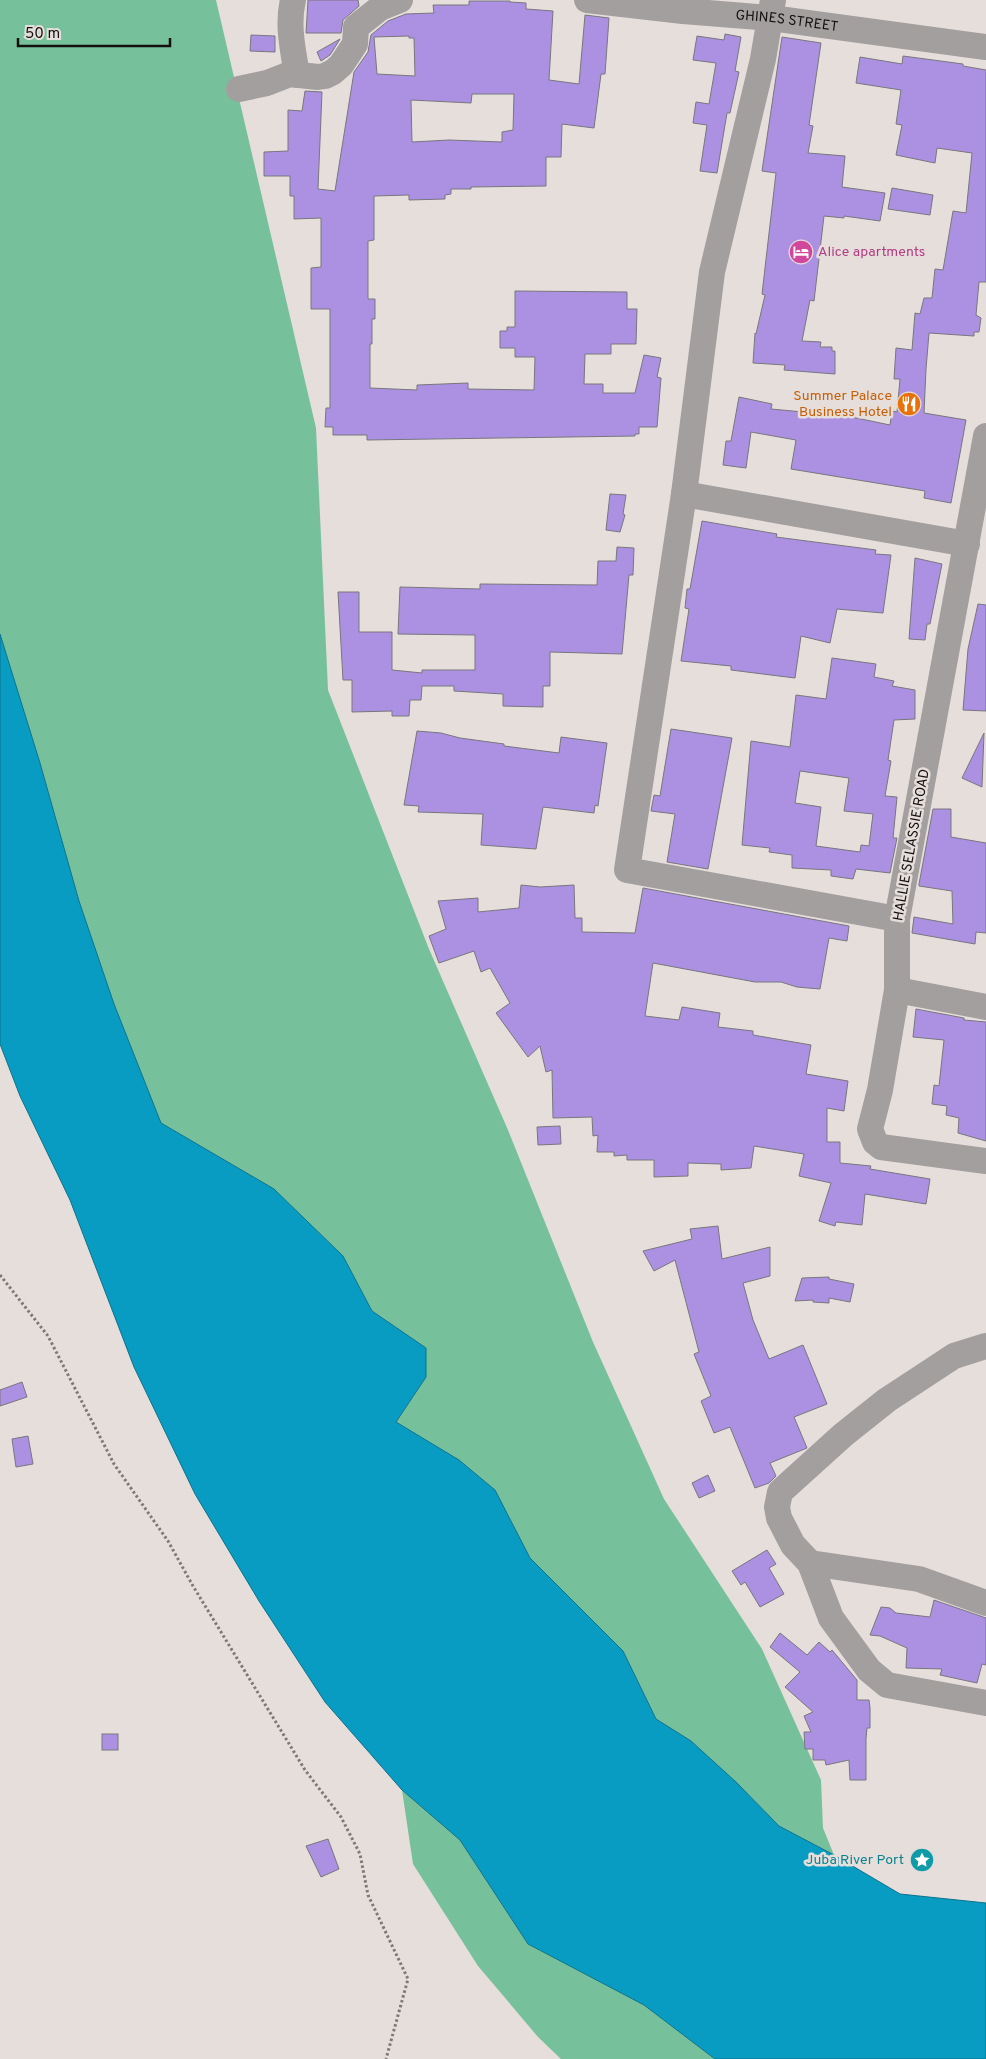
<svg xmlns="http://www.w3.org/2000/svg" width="986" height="2059" viewBox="0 0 986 2059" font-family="Overpass,sans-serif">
  <rect width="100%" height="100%" fill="#e6dedb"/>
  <g fill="#76c19b">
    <polygon points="0,0 216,0 316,428 328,690 429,949 508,1130 593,1342 664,1499 762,1649 821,1780 823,1828 834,1855 779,1826 736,1782 691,1741 656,1719 623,1651 530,1558 495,1490 459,1460 396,1422 426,1377 426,1348 372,1311 343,1256 274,1189 161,1123 114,1004 79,901 40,763 0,634"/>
    <polygon points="402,1790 460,1840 528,1944 644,2005 715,2059 561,2059 538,2037 478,1966 413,1864"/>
  </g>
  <polygon fill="#089cc2" stroke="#0b728c" points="0,634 40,763 79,901 114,1004 161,1123 274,1189 343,1256 372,1311 426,1348 426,1377 396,1422 459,1460 495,1490 530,1558 623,1651 656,1719 691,1741 736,1782 779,1826 834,1855 900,1894 986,1903 986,2059 715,2059 644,2005 528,1944 460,1840 402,1790 325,1702 259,1601 195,1494 134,1367 70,1200 20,1096 0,1044"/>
  <g fill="#ac91e3" stroke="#78767d" fill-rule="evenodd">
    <polygon points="308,0 358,0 359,6 343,20 341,33 306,33"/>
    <path d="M469 1H510V2L526 3V9L553 11 549 80 579 84 585 15 609 18 605 74H601L594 128 562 124 561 157H546V186L471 187V189H451V194L445 195V199L409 200V195L374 196V240L368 241V299H375V319H372V344H370V388L417 390V385L468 383V389L534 390 535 357H515V348H500V331H507V327H515V291L627 292V309H637L636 344H611V354H585L584 384H603V393H635L644 355 661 358 657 377 661 378 657 427H639V434H635V436L367 440V435H333V427H325L326 408H330V309H311V268L321 267V218L294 219V196H290V176H264V152L288 151V110L302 111 305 91 322 92 318 189 335 191 354 72 368 52 371 35 388 21 406 14 434 13 433 5H469ZM409 36V38H414L415 76 377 74 374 37ZM472 94H514L513 130 502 132V142L449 140 412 142 411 100 471 103Z"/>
    <polygon points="725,34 741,37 735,71 739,72 730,113 727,113 717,173 700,171 707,125 693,123 696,102 709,104 716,63 693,60 697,36 724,40"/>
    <polygon points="251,35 275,36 275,52 250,51"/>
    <polygon points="782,37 821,43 809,125 813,126 808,153 845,156 842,187 885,193 880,221 844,216 844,218 824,216 814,301 810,300 802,341 821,342 820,347 832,347 832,351 835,351 835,374 784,370 785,365 753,363 755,333 756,334 765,295 762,294 776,173 762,171"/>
    <polygon points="340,39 330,55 321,61 317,52"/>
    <polygon points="903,56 963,64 963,66 986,70 986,282 979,282 976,315 981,318 979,332 974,332 974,336 929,333 926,369 924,413 966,420 951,503 924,498 925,491 791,469 796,440 751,432 746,468 723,465 726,441 731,441 739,397 772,404 771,409 825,414 825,409 843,411 842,415 890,425 892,411 897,412 900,379 894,379 896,348 912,350 915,313 920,314 924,298 932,298 935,269 943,270 953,211 966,213 972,153 937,148 935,163 896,155 902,125 896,124 901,90 856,83 860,57 902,64"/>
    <polygon points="892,188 933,195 930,215 888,209"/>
    <polygon points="610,494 626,495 623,514 625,515 620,532 606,530"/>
    <polygon points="702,521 777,534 776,537 876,550 875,554 891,555 883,613 837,609 830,643 801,636 795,678 731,670 731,666 681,661 689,609 685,608 687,589 690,589"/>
    <polygon points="617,547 634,548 633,575 629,575 622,654 550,652 550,686 543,686 543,707 503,706 503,694 454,691 454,686 422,686 421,700 410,700 409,716 392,716 392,711 352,712 352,680 343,680 338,592 359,592 359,632 392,632 392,670 422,673 422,670 475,670 475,635 398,634 400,587 480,589 480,584 597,585 598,561 616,561"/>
    <polygon points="915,558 942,564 930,624 927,624 925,640 909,639"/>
    <polygon points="978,604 986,605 986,711 963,710 968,649"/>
    <path d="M832 658 876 664 874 677 894 681 892 686 915 690V719L894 720 888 760 891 761 885 796 897 797 893 838H897L890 873 856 869 853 879 831 876V870L792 868V855L769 852 770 848 742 845 751 741 790 747 796 695 826 699ZM800 771 849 778 844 811 873 814 869 846 861 845 860 852 816 846 821 807 795 803Z"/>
    <polygon points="671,729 732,738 708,869 667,862 675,814 651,811 654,795 660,796"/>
    <polygon points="417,731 441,733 460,738 504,744 504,746 559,753 561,737 607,743 598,806 595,805 594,813 543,807 536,849 481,845 483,814 418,812 419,806 404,805"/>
    <polygon points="984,733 982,787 962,778"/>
    <polygon points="933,809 951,809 951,837 986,843 986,933 976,932 975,944 912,933 914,917 953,924 952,891 919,886 919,884"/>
    <polygon points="521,885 540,887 574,885 575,918 582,918 582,932 635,933 643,888 849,926 847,941 829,938 820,989 797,987 781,982 755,982 653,963 645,1016 679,1020 682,1007 720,1013 718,1027 753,1031 753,1035 811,1045 806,1074 848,1081 844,1111 827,1108 827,1142 840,1142 840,1163 871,1166 870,1169 930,1179 926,1204 865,1194 862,1225 836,1222 835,1226 819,1221 831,1183 799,1176 804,1154 754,1146 751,1168 721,1170 721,1164 688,1163 688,1176 654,1177 654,1160 627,1160 627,1155 614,1156 614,1152 597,1152 598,1135 593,1136 592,1117 553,1118 552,1070 546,1072 540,1046 528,1057 496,1013 510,1003 490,968 481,972 474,951 439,963 429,936 446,929 438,901 478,898 478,912 519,908"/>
    <polygon points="916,1009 964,1018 964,1020 986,1022 986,1141 958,1133 959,1118 946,1115 947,1106 932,1104 934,1085 939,1086 944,1040 913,1037"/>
    <polygon points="560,1126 561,1144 538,1145 537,1127"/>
    <polygon points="718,1226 722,1259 770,1247 770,1276 743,1283 753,1320 769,1359 803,1345 827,1404 794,1417 807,1448 770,1463 776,1476 769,1483 755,1488 730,1427 714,1433 701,1401 711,1396 694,1354 699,1352 675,1260 654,1271 643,1251 692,1239 690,1229"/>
    <polygon points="829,1277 829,1279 854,1284 850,1302 829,1298 829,1303 813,1302 813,1300 795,1301 802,1278"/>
    <polygon points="22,1382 27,1397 0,1406 0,1390"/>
    <polygon points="28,1436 33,1464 16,1467 12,1439"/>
    <polygon points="708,1475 715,1491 699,1498 692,1483"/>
    <polygon points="767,1550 776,1564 769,1568 784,1594 760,1607 745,1582 741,1585 732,1571"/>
    <polygon points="934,1600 986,1618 986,1665 982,1664 977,1683 940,1675 942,1669 906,1668 907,1648 880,1636 870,1635 881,1607 890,1608 896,1613 930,1617"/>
    <polygon points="780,1633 807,1655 819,1642 830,1652 832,1650 857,1680 857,1700 869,1700 870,1708 870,1728 867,1728 866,1739 866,1780 850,1780 849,1760 826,1765 825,1760 813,1760 813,1749 805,1749 804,1732 811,1732 804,1716 813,1712 785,1687 800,1672 770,1647"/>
    <rect x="102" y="1734" width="16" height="16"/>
    <polygon points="328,1839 339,1869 321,1877 306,1846"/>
  </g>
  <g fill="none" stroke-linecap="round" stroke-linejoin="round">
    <polyline stroke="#7e7876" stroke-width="3" stroke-dasharray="2.5 2.5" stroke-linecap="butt" points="0,1275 48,1336 114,1464 168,1541 193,1586 305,1770 341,1817 360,1854 368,1895 408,1979 386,2059"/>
    <g stroke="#a29f9e" stroke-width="26">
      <path d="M293 0C287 25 293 50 297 75"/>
      <path id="s1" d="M587 0 683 11 771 18 986 47"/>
      <polyline points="773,0 763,59 712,272 684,494 627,870 897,919"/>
      <polyline points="239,89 267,83 290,74 318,77 325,76 333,72 341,65 355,44 356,27 380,8 400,0"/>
      <polyline points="986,436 897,919 897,990 880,1090 870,1129 875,1142 881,1147 986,1161"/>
      <polyline points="684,494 967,544"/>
      <polyline points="897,990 986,1007"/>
      <polyline points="986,1346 954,1356 887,1400 843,1435 780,1492 777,1507 779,1518 793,1545 810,1563 831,1618 869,1670 887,1685 986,1703"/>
      <polyline points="810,1563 919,1579 986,1603"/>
    </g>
  </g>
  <defs>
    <g id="hotel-disc" transform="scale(1.25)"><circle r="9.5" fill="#d1479c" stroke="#e6dedb"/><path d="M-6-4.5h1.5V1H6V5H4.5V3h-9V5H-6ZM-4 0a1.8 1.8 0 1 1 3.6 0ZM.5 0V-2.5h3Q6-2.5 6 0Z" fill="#fff"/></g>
    <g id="restaurant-disc" transform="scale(1.25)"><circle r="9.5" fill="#e8710a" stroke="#e6dedb"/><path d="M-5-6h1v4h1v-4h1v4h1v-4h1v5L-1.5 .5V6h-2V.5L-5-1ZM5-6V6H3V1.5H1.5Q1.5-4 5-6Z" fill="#fff"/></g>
    <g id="sight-disc" transform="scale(1.25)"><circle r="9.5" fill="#0f9aa8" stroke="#e6dedb"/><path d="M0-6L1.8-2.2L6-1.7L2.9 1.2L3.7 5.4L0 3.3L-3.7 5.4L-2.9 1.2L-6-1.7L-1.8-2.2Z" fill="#fff"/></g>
  </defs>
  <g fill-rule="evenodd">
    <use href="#hotel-disc" x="801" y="252"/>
    <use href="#restaurant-disc" x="909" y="404"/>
    <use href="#sight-disc" x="922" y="1860"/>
  </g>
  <g text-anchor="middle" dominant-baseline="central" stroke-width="5" stroke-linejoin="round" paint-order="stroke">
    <g font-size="14" fill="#13100f" stroke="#e6dedb">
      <text stroke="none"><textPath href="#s1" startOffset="201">GHINES STREET</textPath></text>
      <text transform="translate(912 845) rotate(-80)">HALLIE SELASSIE ROAD</text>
    </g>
    <g font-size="14" fill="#b23c85" stroke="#e6dedb" text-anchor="start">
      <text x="818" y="252">Alice apartments</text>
    </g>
    <g font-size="14" fill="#c56008" stroke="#e6dedb" text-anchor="end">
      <text x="892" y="396">Summer Palace<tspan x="892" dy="16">Business Hotel</tspan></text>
    </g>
    <g font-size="14" fill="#0d838f" stroke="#e6dedb" text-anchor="end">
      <text x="904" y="1860">Juba River Port</text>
    </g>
  </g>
  <path d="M18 38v8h152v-8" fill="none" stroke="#13100f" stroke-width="2.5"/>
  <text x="25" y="38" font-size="15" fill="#13100f" stroke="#e6dedb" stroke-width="4" paint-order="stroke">50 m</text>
</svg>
